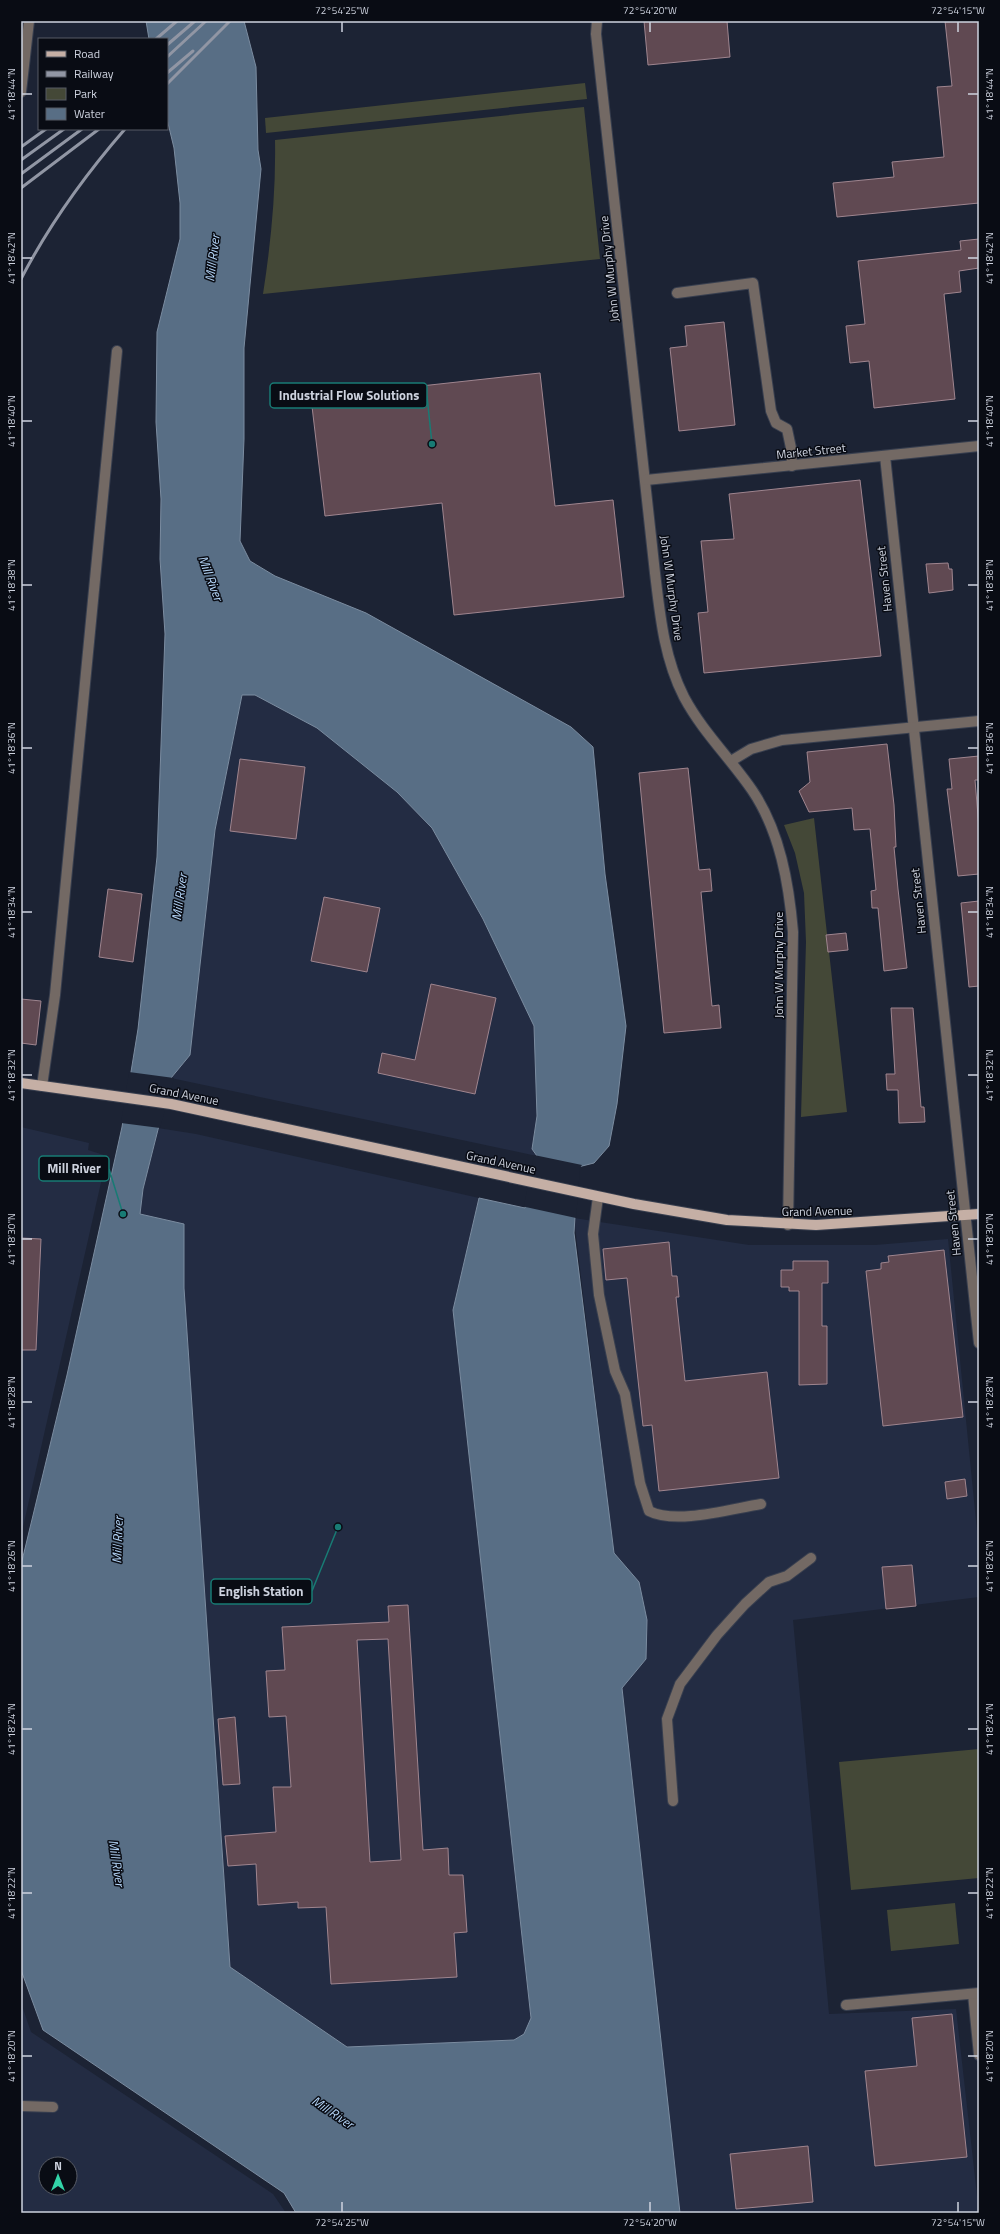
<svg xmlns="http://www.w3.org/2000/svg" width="1000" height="2234" viewBox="0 0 1000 2234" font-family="'Titillium Web',sans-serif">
  <rect width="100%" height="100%" fill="#1c2334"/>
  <g fill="#232c43" fill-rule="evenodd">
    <polygon points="242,695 255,695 317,728 397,792 432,828 483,919 534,1026 537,1116 532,1149 537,1156 171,1078 190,1055 215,830"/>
    <polygon points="21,1127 89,1143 88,1150 107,1156 21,1536"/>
    <polygon points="158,1128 196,1134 479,1198 453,1310 531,2018 524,2034 514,2040 347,2047 230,1967 184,1288 184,1225 140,1214 143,1189"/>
    <polygon points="574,1218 749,1245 875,1245 948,1239 979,1551 979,1597 793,1620 829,2014 956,2009 979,2213 680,2213 622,1688 646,1659 639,1582 614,1553"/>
    <path d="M21 2003 31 2032 273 2194 286 2213H21ZM46 2164H70V2188H46Z"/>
  </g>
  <g fill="#444837">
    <polygon points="585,83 587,99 266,133 265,118"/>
    <path d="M584 107 600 259 263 294C271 242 276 192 275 140Z"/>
    <polygon points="814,818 847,1112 801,1117 806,942 804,893 795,853 784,825"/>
    <polygon points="979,1749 979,1878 851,1890 839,1762"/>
    <polygon points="955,1903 959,1944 891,1951 887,1910"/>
  </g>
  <path fill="#586e85" stroke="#7b8ca0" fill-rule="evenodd" d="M146 21H244L256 67 258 150 261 169 244 348V439L240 541 250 561 275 576 366 613 571 727 593 747 605 874 626 1026 617 1104 609 1146 594 1163 578 1167 574 1233 614 1553 639 1582 647 1620 646 1659 622 1688 680 2213H296L284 2193 43 2030 21 1970V1565L67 1375 122 1127 138 1029 157 857 165 634 160 559 161 499 156 422 157 332 180 239V203L174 148 167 119V39H149ZM242 695H255L317 728 397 792 432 828 483 919 534 1026 537 1116 532 1149 537 1156 525 1208 479 1198 453 1310 531 2018 524 2034 514 2040 347 2047 230 1967 184 1288V1224L140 1214 143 1189 171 1078 190 1055 215 830Z"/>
  <g fill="#1c2334">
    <polygon points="129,1072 174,1078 160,1128 121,1123"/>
    <polygon points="534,1155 582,1165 580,1168 576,1218 521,1206 524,1206"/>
  </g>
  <g fill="#604952" stroke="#9f858f" fill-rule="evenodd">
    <polygon points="644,21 727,21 730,57 648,65"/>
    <polygon points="945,21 979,21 979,203 837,217 833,183 894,177 892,162 944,157 937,87 952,86"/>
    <polygon points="979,239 979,268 959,271 961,292 944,294 955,399 874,408 869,361 850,363 846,326 865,324 858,261 961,250 960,241"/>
    <polygon points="724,322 735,425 679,431 670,348 687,346 685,326"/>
    <polygon points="540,373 555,506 613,500 624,597 454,615 442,503 325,516 311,398"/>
    <polygon points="860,480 881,656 704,673 698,613 708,612 701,541 734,539 729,494"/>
    <polygon points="948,563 949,569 952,569 953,590 929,593 926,564"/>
    <polygon points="887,744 894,805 896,847 894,847 898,889 907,968 884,971 878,908 872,908 871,891 876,890 870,829 854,830 852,808 809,812 799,791 810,782 807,752"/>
    <polygon points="979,756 979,780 975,780 979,828 979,874 958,876 947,789 952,789 949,759"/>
    <polygon points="240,759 305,767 296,839 230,831"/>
    <polygon points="688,768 699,870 710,869 712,891 701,892 712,1006 719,1005 721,1028 664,1033 639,773"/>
    <polygon points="108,889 142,894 133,962 99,957"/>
    <polygon points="324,897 380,908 367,972 311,961"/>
    <polygon points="979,901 979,986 969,987 961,903"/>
    <polygon points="846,933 848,950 828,952 826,935"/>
    <polygon points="431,984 496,998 475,1094 378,1073 382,1053 415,1060"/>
    <polygon points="21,999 41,1001 36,1045 21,1043"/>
    <polygon points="891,1008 913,1008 921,1107 924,1107 925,1122 899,1123 898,1090 887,1090 886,1074 895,1074"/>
    <polygon points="21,1238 41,1239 36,1350 21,1350"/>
    <polygon points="669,1242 672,1276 677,1276 679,1297 676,1297 685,1381 767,1372 779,1478 659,1491 652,1425 643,1426 627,1278 606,1280 603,1249"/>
    <polygon points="944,1250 963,1417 883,1426 866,1271 881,1269 881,1263 889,1262 888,1256"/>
    <polygon points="793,1261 828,1261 828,1283 822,1283 822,1326 827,1326 827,1384 799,1385 799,1291 789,1291 789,1287 781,1287 781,1270 793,1270"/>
    <polygon points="965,1479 967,1496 947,1499 945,1482"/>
    <polygon points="912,1565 916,1606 886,1609 882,1567"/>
    <path d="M408 1605 423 1850 448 1848 449 1875H463L467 1932 454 1933 457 1977 331 1984 326 1907 298 1908V1902L258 1905 256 1864 228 1866 225 1836 276 1832 273 1787H291L286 1716 269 1717 266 1671 285 1670 282 1627 389 1622 388 1606ZM388 1639 401 1860 370 1862 357 1640Z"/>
    <polygon points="235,1717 240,1784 223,1785 218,1719"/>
    <polygon points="952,2014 967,2157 875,2166 865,2071 917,2066 912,2018"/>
    <polygon points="808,2146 813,2202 736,2209 730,2154"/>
  </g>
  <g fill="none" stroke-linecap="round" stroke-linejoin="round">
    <g stroke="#383f4f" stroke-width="12">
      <g id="minor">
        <path d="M597 21 596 34 655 573C660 615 664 658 684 697 702 731 730 758 752 790 780 831 789 884 793 932L788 1225"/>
        <polyline points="21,92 29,21"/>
        <polyline points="677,293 753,283 771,411 776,423 787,429 791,448 792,466"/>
        <polyline points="885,456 979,1343"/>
        <polyline points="646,480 979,446"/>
        <polyline points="731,761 751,749 782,740 979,721"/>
        <polyline points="42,1086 55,995 117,351"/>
        <path d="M598 1197 593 1234 599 1295 615 1371 625 1394 640 1483 649 1511C676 1525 730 1509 761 1504"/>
        <polyline points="673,1801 667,1719 680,1684 717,1635 745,1604 769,1582 787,1576 811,1558"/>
        <polyline points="973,1994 979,2055"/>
        <polyline points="846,2005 979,1993"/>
        <polyline points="21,2106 53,2107"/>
      </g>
    </g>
    <g stroke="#383f4f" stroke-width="12">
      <polyline id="major" points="21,1083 171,1104 634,1204 727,1220 816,1225 979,1214"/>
    </g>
    <use href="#minor" stroke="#736964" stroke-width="10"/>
    <use href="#major" stroke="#c5afa5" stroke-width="10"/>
    <g stroke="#9196a4" stroke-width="3">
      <polyline points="156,39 177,21"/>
      <polyline points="167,45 195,21"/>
      <polyline points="167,57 206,21"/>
      <polyline points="167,73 193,51"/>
      <polyline points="167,84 230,21"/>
      <polyline points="21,147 46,129"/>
      <polyline points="21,160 64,129"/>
      <polyline points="21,174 82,129"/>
      <polyline points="21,188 99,129"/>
      <path d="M21 279C49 225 85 175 125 129"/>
    </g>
  </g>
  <path fill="none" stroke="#cdd2de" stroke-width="1.5" d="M342 22V32M650 22V32M958 22V32M22 94H32M968 94H978M22 258H32M968 258H978M22 421H32M968 421H978M22 585H32M968 585H978M22 748H32M968 748H978M22 912H32M968 912H978M22 1075H32M968 1075H978M22 1239H32M968 1239H978M22 1402H32M968 1402H978M22 1566H32M968 1566H978M22 1729H32M968 1729H978M22 1893H32M968 1893H978M22 2056H32M968 2056H978M342 2202V2212M650 2202V2212M958 2202V2212"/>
  <g text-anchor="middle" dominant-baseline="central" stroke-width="3" stroke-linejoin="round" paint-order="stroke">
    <g font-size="12" fill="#cdd2de" stroke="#090c14">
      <text transform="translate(609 269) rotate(-96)">John W Murphy Drive</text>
      <text transform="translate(811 451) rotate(-6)">Market Street</text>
      <text transform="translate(884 579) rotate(-96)">Haven Street</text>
      <text transform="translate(672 588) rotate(82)">John W Murphy Drive</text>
      <text transform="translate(918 901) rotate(-96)">Haven Street</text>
      <text transform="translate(778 965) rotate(-90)">John W Murphy Drive</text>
      <text transform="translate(184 1094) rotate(11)">Grand Avenue</text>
      <text transform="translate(501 1162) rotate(12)">Grand Avenue</text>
      <text transform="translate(817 1211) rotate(-1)">Grand Avenue</text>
      <text transform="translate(953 1223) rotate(-96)">Haven Street</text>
    </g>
    <g font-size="13" font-style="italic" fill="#b6d7fa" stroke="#090c14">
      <text transform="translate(212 258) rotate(-83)">Mill River</text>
      <text transform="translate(211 578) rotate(69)">Mill River</text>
      <text transform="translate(179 897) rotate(-82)">Mill River</text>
      <text transform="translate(117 1540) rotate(-88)">Mill River</text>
      <text transform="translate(117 1863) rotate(81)">Mill River</text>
      <text transform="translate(333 2112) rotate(34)">Mill River</text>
    </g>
  </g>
  <path fill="none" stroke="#187b74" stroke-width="1.5" d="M432 444L427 396M123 1214L109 1169M338 1527L312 1591"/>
  <g fill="#187b74" stroke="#090c14" stroke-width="1.5">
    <circle cx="432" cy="444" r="4"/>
    <circle cx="123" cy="1214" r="4"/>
    <circle cx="338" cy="1527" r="4"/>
  </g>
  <g fill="#090c14" stroke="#187b74" stroke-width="1.5">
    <rect x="270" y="383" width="157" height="25" rx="4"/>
    <rect x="39" y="1156" width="70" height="25" rx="4"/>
    <rect x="211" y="1579" width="101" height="25" rx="4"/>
  </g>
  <g font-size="13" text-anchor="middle" font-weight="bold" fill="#cdd2de">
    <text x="349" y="400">Industrial Flow Solutions</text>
    <text x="74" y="1173">Mill River</text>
    <text x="261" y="1596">English Station</text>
  </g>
  <rect width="1000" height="2234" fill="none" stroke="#090c14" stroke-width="44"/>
  <rect x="38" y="38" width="130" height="92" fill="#090c14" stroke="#575b65"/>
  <rect x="46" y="51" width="20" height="6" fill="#c5afa5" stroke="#575b65"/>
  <text x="74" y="58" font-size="12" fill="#cdd2de">Road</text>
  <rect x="46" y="71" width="20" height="6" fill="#9196a4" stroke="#575b65"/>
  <text x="74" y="78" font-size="12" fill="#cdd2de">Railway</text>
  <rect x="46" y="88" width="20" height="12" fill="#444837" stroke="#575b65"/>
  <text x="74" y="98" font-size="12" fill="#cdd2de">Park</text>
  <rect x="46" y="108" width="20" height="12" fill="#586e85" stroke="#575b65"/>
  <text x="74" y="118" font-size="12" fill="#cdd2de">Water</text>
  <g transform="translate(58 2176)"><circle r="19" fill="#090c14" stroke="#575b65"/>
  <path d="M0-3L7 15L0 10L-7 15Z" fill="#32d4a8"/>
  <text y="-6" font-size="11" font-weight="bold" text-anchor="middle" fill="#cdd2de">N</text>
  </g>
  <rect x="22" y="22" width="956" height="2190" fill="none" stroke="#cdd2de" stroke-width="1.5"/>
  <g font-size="10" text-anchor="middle" fill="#cdd2de">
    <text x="342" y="14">72°54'25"W</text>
    <text x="650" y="14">72°54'20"W</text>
    <text x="958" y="14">72°54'15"W</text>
    <text transform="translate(11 94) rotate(-90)" y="4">41°18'44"N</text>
    <text transform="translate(989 94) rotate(-90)" y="4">41°18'44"N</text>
    <text transform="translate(11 258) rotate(-90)" y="4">41°18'42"N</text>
    <text transform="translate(989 258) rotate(-90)" y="4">41°18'42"N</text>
    <text transform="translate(11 421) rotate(-90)" y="4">41°18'40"N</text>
    <text transform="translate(989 421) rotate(-90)" y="4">41°18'40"N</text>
    <text transform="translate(11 585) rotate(-90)" y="4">41°18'38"N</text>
    <text transform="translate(989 585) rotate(-90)" y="4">41°18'38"N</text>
    <text transform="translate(11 748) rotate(-90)" y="4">41°18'36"N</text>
    <text transform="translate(989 748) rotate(-90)" y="4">41°18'36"N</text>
    <text transform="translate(11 912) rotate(-90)" y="4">41°18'34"N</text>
    <text transform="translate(989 912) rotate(-90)" y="4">41°18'34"N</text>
    <text transform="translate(11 1075) rotate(-90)" y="4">41°18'32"N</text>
    <text transform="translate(989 1075) rotate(-90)" y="4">41°18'32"N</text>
    <text transform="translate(11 1239) rotate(-90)" y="4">41°18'30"N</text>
    <text transform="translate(989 1239) rotate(-90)" y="4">41°18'30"N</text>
    <text transform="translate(11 1402) rotate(-90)" y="4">41°18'28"N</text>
    <text transform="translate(989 1402) rotate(-90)" y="4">41°18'28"N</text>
    <text transform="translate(11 1566) rotate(-90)" y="4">41°18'26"N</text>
    <text transform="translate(989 1566) rotate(-90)" y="4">41°18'26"N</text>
    <text transform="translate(11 1729) rotate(-90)" y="4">41°18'24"N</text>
    <text transform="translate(989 1729) rotate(-90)" y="4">41°18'24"N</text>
    <text transform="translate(11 1893) rotate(-90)" y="4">41°18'22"N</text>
    <text transform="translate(989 1893) rotate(-90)" y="4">41°18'22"N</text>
    <text transform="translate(11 2056) rotate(-90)" y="4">41°18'20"N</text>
    <text transform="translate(989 2056) rotate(-90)" y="4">41°18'20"N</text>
    <text x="342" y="2226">72°54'25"W</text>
    <text x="650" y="2226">72°54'20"W</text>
    <text x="958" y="2226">72°54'15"W</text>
  </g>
</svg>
